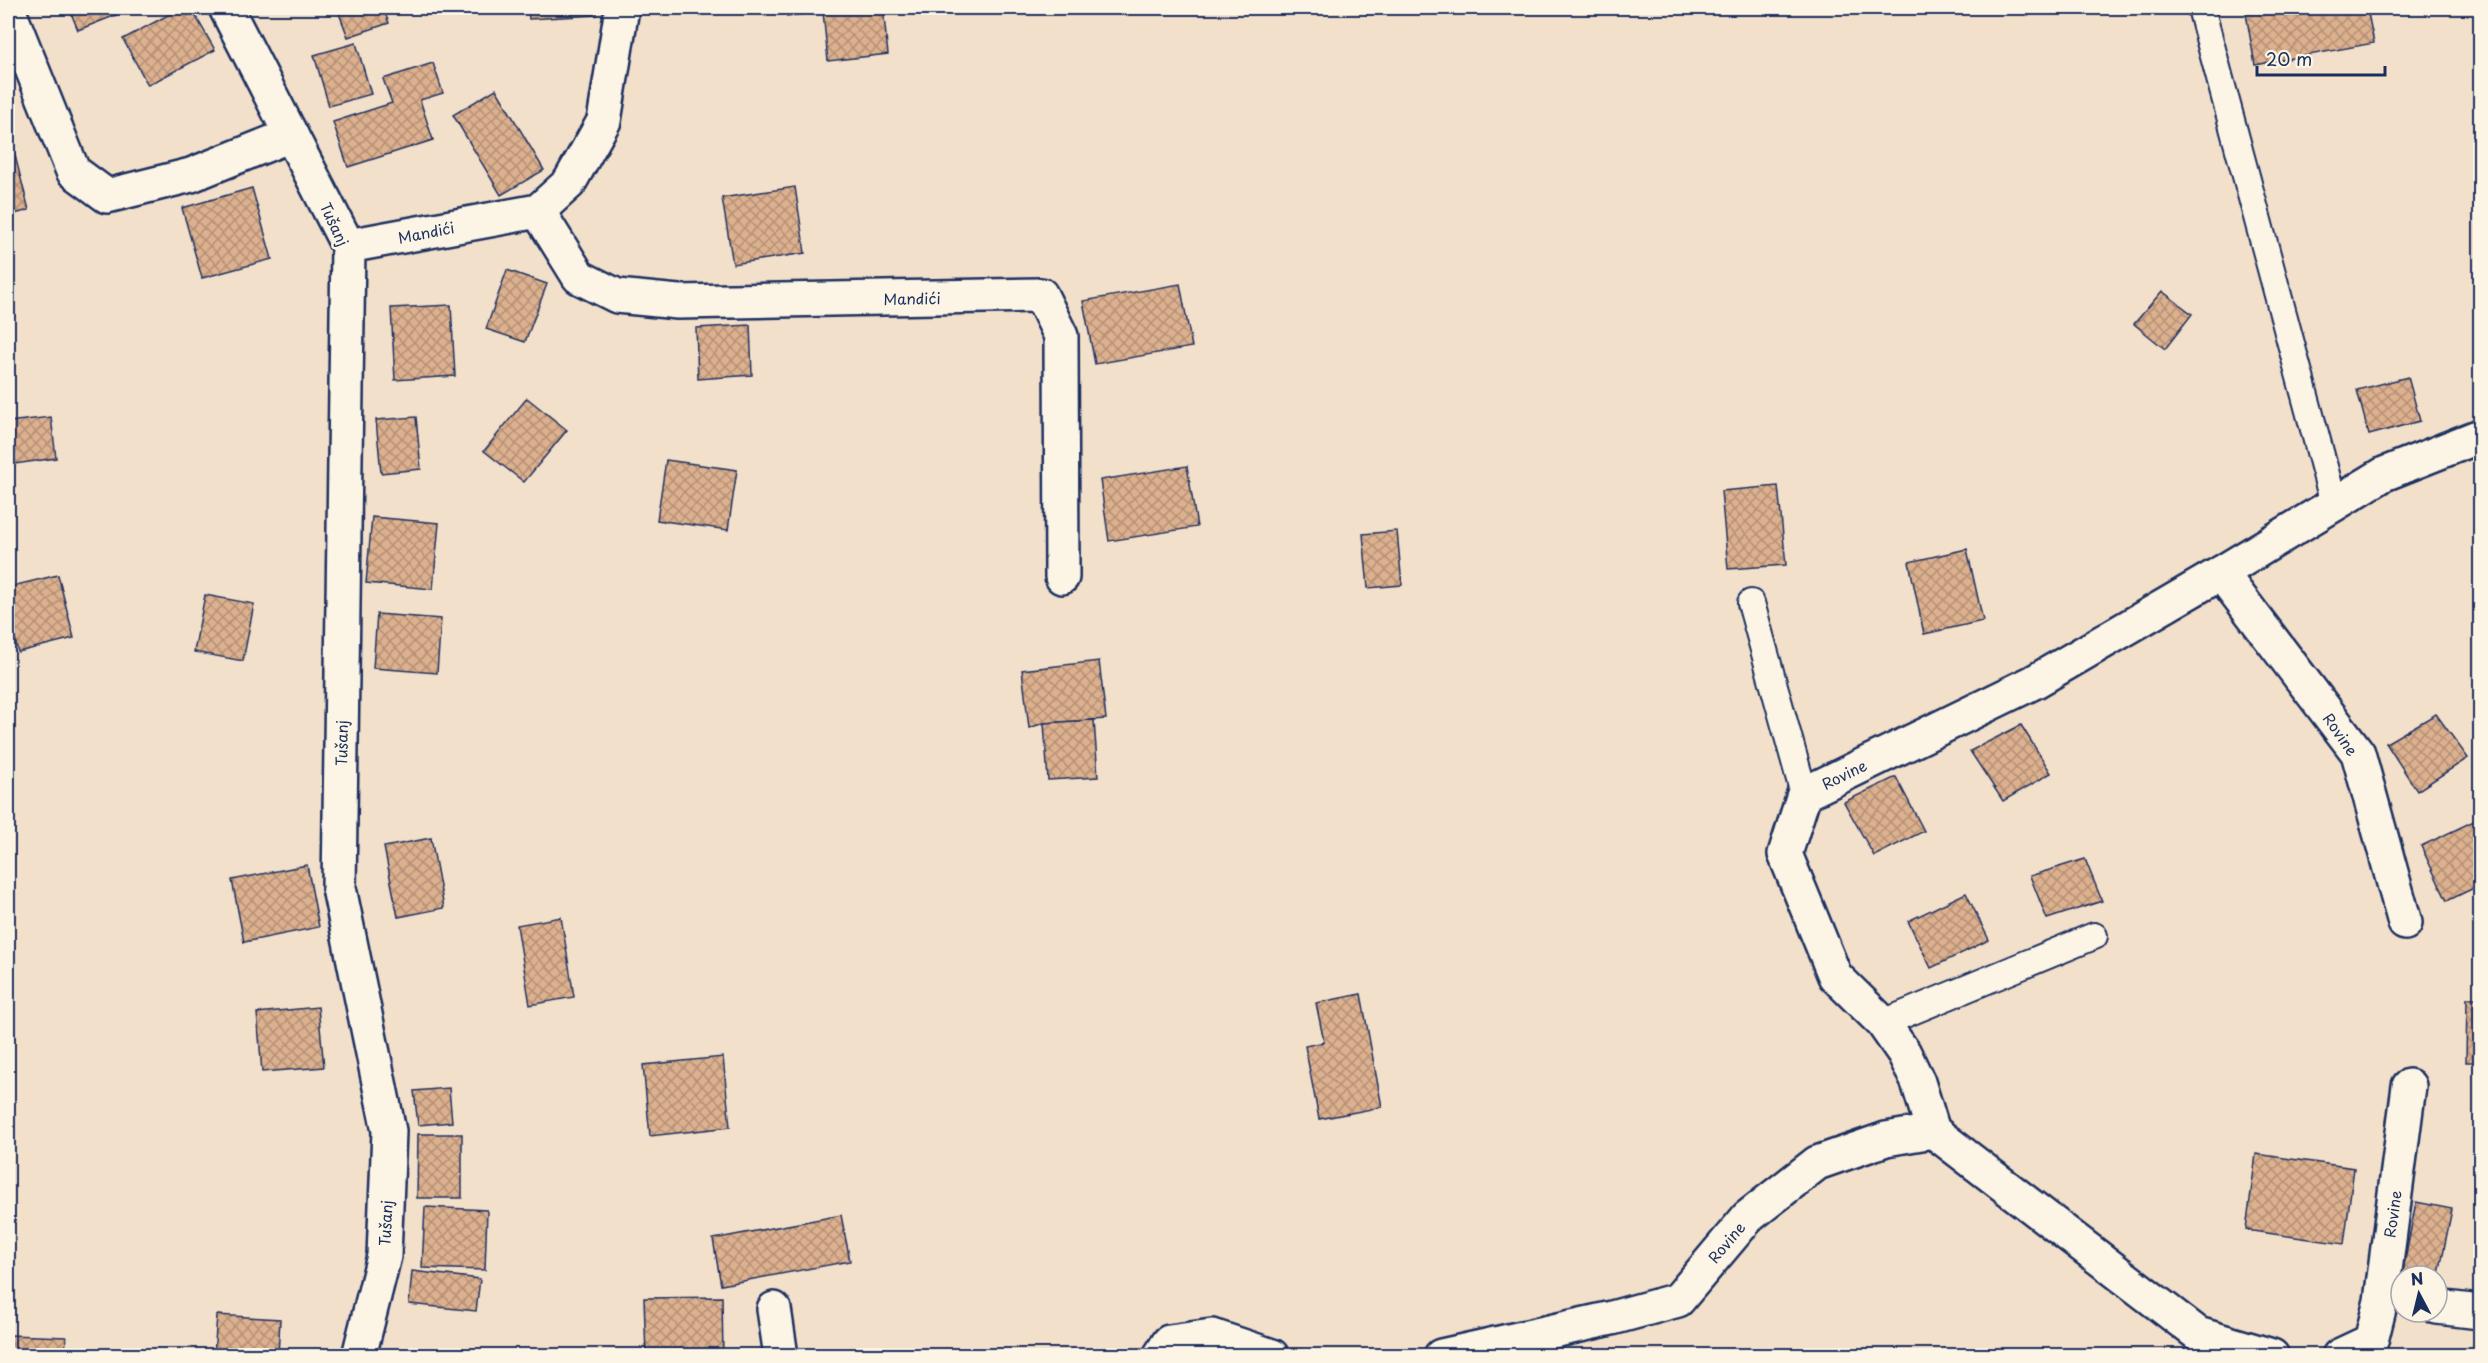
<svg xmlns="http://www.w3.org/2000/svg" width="2488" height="1363" viewBox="0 0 2488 1363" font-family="'Playpen Sans',sans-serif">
  <defs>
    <pattern id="building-cross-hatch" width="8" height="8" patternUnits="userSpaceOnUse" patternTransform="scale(1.5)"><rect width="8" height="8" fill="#ddb08e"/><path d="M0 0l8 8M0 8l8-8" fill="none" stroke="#b29077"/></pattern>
  </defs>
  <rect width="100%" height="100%" fill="#f3e0cb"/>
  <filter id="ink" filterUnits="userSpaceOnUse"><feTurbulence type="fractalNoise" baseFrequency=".0167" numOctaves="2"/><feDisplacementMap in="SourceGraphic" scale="12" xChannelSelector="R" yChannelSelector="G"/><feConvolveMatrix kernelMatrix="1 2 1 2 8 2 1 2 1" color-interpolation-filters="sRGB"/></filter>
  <g filter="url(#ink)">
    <g fill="url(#building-cross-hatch)" stroke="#1b2f5e" stroke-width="1.5">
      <polygon points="69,8 134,8 78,30"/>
      <polygon points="181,8 191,8 215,50 148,85 123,39"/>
      <polygon points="337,8 383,8 389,23 348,37"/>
      <polygon points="528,8 596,8 597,15 529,19"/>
      <polygon points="786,8 883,8 888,54 828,61 823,12 787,16"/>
      <polygon points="2245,8 2367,8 2374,43 2255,65"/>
      <polygon points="356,43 371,94 329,106 314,55"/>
      <polygon points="433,63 443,93 420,100 433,140 348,167 333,122 392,103 383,79"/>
      <polygon points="496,89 544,170 501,195 453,115"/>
      <polygon points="12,144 29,210 8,216 8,145"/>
      <polygon points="795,187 805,253 733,264 722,198"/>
      <polygon points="252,188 272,259 202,278 182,208"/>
      <polygon points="507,270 547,284 525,342 486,329"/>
      <polygon points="1180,284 1192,347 1095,364 1083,301"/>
      <polygon points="2162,291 2192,314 2165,349 2134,324"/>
      <polygon points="451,305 455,376 395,380 391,308"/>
      <polygon points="750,325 752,375 698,379 696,328"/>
      <polygon points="2408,377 2420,421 2369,435 2357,390"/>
      <polygon points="527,398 567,430 524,482 484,451"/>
      <polygon points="51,417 56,458 8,465 8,422"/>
      <polygon points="416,417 421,469 381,473 376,420"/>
      <polygon points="666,460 737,470 728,530 657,520"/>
      <polygon points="1187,466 1197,527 1109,541 1100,480"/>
      <polygon points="1778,486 1786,565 1728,569 1721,491"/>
      <polygon points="372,517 439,523 433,589 366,583"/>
      <polygon points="1397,531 1402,585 1368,588 1363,534"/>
      <polygon points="1967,549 1983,621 1924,634 1909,562"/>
      <polygon points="58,575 74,638 18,652 8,611 8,587"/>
      <polygon points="205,595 254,604 243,661 194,652"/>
      <polygon points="377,614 441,619 437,673 373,668"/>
      <polygon points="1099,661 1106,719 1044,723 1029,728 1022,670"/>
      <polygon points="2436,714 2468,758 2417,791 2386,743"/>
      <polygon points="1094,720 1098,777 1048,780 1044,723"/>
      <polygon points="2021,725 2051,773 2003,801 1970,751"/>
      <polygon points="1896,777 1924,831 1874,856 1844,802"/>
      <polygon points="2476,820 2480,829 2480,885 2447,901 2421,846"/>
      <polygon points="431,838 444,908 398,917 384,847"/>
      <polygon points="2085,859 2102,901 2047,919 2030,876"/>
      <polygon points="307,865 319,927 244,942 232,880"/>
      <polygon points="1966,893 1989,940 1931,968 1908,921"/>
      <polygon points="561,917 574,997 530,1005 517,925"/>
      <polygon points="1361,994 1382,1107 1319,1119 1305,1046 1324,1042 1316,1003"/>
      <polygon points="2467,998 2480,998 2480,1062 2466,1062"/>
      <polygon points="318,1007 324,1067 262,1072 257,1013"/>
      <polygon points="723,1057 730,1127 650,1136 643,1065"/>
      <polygon points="449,1088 452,1122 418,1125 414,1091"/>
      <polygon points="418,1134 462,1134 462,1198 417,1198"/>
      <polygon points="2256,1154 2354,1168 2344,1244 2246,1230"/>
      <polygon points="2416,1202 2452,1209 2437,1284 2437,1276 2402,1276"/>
      <polygon points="425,1207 487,1210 485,1270 422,1268"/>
      <polygon points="841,1215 850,1261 721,1285 713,1239"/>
      <polygon points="412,1271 480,1279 476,1311 409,1304"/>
      <polygon points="722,1297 723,1356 646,1356 644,1298"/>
      <polygon points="217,1315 280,1319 278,1356 214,1356"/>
      <polygon points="8,1335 66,1337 65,1356 8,1356"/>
    </g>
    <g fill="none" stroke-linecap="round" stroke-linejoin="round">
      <g stroke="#1b2f5e" stroke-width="30">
        <g id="service">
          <polyline points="2201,8 2334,504"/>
          <polyline points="1751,603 1804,794"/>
          <polyline points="1883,1023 2094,936"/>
        </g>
      </g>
      <g stroke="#1b2f5e" stroke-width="38">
        <g id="minor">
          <polyline points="226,8 348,246"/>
          <polyline points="8,9 73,171 107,196 191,175 291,135"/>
          <polyline points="538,211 579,277 617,296 678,302 1041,295 1061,336 1062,577"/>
          <polyline points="2221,573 2358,753 2405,923"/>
          <polyline points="2437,1307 2480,1312"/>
          <polyline points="774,1309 781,1356"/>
          <polyline points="1160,1356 1169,1342 1212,1336 1272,1356"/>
          <polyline points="1441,1356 1612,1318 1678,1300 1748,1217 1817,1163 1886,1139 1933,1131"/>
          <polyline points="2272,1356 2198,1334 1933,1131 1918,1082 1904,1053 1883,1023 1835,976 1785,854 1804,794 2034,682 2221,573 2384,474 2480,436"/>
          <polyline points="2339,1356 2371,1341 2381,1301 2409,1086"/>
        </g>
      </g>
      <g stroke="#1b2f5e" stroke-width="38">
        <polyline id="tertiary" points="359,1356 384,1256 389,1131 339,888 348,246 538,211 569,183 604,121 622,8"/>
      </g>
      <use href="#service" stroke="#fcf5e5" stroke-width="26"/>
      <use href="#minor" stroke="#fcf5e5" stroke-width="33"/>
      <use href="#tertiary" stroke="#fcf5e5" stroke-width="33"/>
    </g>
  </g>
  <g text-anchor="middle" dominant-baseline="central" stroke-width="5" stroke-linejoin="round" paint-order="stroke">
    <g font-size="15" fill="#1b2f5e" stroke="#fcf5e5">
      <text transform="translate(335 224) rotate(65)">Tušanj</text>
      <text transform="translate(426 232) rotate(-11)">Mandići</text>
      <text transform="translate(912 298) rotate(-1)">Mandići</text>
      <text transform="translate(2341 734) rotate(55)">Rovine</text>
      <text transform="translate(341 743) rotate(-89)">Tušanj</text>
      <text transform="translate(1844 774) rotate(-26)">Rovine</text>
      <text transform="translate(2392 1214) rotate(-82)">Rovine</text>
      <text transform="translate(385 1223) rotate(-87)">Tušanj</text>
      <text transform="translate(1726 1242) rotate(-50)">Rovine</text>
    </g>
  </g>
  <rect width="2488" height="1363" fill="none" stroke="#fcf5e5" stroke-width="30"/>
  <rect x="15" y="15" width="2458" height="1333" fill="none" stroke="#1b2f5e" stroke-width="2" filter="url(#ink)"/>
  <g transform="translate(2419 1294) rotate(353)"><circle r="28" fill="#fcf5e5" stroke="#a2a6af" stroke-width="1.5"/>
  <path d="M0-4.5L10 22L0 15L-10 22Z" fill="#1b2f5e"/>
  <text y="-9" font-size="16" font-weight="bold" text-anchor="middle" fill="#1b2f5e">N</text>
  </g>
  <path d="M2257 66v9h128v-9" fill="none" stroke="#1b2f5e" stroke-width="3"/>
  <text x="2266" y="66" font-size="18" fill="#1b2f5e" stroke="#fcf5e5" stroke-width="4.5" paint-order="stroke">20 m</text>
</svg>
